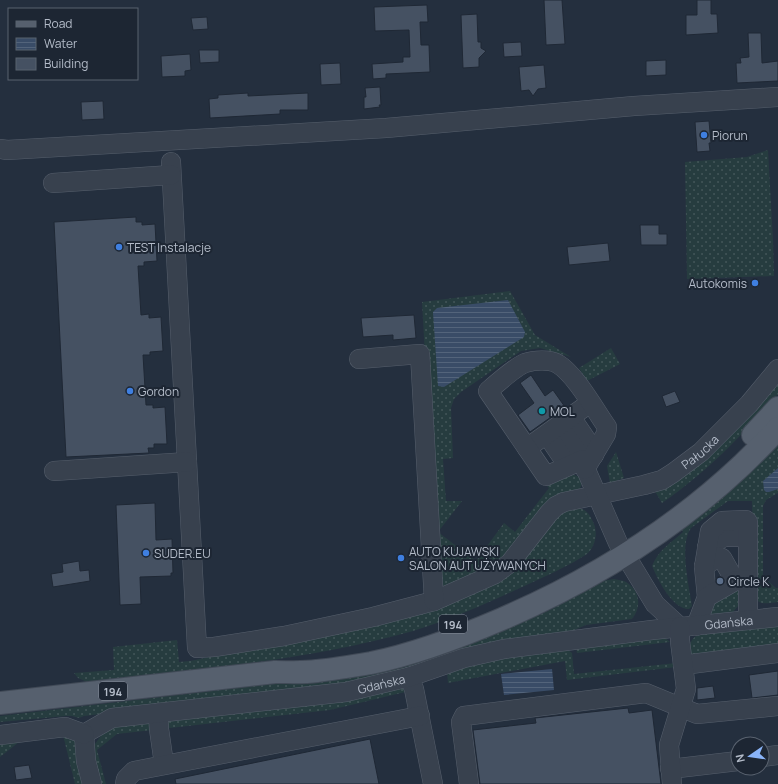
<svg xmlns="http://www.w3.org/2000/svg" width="778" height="784" viewBox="0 0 778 784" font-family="Manrope,sans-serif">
  <defs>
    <pattern id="grass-dots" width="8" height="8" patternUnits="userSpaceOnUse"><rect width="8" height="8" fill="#263c3f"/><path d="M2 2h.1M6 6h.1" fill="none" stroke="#435659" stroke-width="1.8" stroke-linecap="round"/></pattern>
    <pattern id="water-rules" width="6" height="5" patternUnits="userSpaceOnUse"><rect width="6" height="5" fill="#394c67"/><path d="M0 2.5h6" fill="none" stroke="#53647b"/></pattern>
  </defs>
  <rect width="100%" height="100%" fill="#242f3e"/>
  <g fill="url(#grass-dots)">
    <polygon points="768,150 773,240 774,276 687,279 685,162 747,157"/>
    <path d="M510 291 535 335 571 357 540 348 521 351 461 392 454 399 451 408 453 458 443 459 446 501H462L438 532 476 561 504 523 515 532 549 488 543 482C549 479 557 473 564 473 564 473 570 474 570 474 581 476 586 481 578 491L507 557 489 571 438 588 422 302Z"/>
    <polygon points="611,348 620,364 587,381 579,368"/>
    <path d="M778 379V394C752 424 726 452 696 477 685 486 674 495 662 503L653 488Z"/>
    <path d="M778 441V493L766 500 763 506V575L767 580 776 588H778V602C768 603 760 606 754 597L752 501H728L691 528C679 545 689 586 692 606L689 609C672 609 658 580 652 566 658 550 671 543 683 532L681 527Z"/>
    <polygon points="616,452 624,478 610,483 607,466"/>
    <path d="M576 507C587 510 589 513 594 524 598 534 595 547 587 554 583 557 578 559 574 562 560 569 547 576 533 582 494 600 454 619 413 631 307 661 196 669 87 682L78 678 74 673 114 670 113 647 177 640 179 662 190 661 319 635 495 581 556 514Z"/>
    <path d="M614 579C617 580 621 580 624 581 639 588 643 606 632 619L586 625 572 631 449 657 338 687 84 716 79 718 72 716H66L0 722V716L331 677 489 636 548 611 602 581Z"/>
    <polygon points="738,590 739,605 733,612 711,614 707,612 708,605"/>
    <path d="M778 625V647L691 657C690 644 688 641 700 633Z"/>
    <polygon points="664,637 670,642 577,653 576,647"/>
    <polygon points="568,650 572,653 574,674 676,663 676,667 567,680 565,661 448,683 447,672 471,663"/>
    <polygon points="420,681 422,688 330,710 117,734 97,750 106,784 98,784 91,758 95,744 103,733 116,724"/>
    <polygon points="0,731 73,733 86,784 75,784 63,735 28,735 0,757"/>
  </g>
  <g fill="url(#water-rules)">
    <polygon points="508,300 525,332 524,337 444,387 438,386 433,312 437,308"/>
    <polygon points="778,468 778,489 769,492 766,492 764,490 763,481"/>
    <polygon points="552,669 554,690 504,695 501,674"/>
  </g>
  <g fill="#455162" stroke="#1f2835">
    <polygon points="544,0 562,0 565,44 546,45"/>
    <polygon points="697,0 711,0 711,14 717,14 718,33 686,35 686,15 697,15"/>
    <polygon points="427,5 428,22 420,22 421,45 429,45 430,72 386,74 386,78 373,79 372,64 403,62 403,57 410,57 409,30 375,31 374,7"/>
    <polygon points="477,14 478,42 481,42 481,48 486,51 479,58 479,67 463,68 461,15"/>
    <polygon points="207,17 208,29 193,30 191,18"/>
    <polygon points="748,33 761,33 762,63 778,61 778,81 737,83 736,63 741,63 740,58 749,57"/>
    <polygon points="521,42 522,56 504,57 503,43"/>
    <polygon points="199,50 219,50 219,62 200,63"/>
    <polygon points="190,54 191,70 185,71 185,76 162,77 161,56"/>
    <polygon points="666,60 666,75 646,76 646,61"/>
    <polygon points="340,63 341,84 321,85 320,64"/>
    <polygon points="544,65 546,88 538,89 533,96 529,90 521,91 519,67"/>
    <polygon points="380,87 381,105 379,105 380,107 364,109 364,97 366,97 365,88"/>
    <polygon points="248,93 248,96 308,93 308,110 280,110 280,114 210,118 209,99 218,98 218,95"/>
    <polygon points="103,101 104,119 82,120 81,102"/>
    <polygon points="709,121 711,143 709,143 710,151 697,152 695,122"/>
    <polygon points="136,217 136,222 142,222 142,225 155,224 157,261 144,262 144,266 138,266 141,315 149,314 149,318 161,317 163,351 150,352 150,355 143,355 146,405 153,405 153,408 165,407 167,444 154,444 154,448 148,448 149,453 66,457 54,222"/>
    <polygon points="640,225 659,225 659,234 667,234 667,245 641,245"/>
    <polygon points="608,243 610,261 569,265 567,247"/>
    <polygon points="414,315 416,338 393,340 393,335 363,337 361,318"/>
    <polygon points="531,375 545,396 553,390 565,407 530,432 518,415 534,403 520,383"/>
    <polygon points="675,391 680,402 666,407 662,396"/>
    <polygon points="155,503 156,540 172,539 173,573 171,573 171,576 140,577 141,604 120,605 116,505"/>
    <polygon points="79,561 80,571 89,570 90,581 53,587 51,574 63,572 62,564"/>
    <polygon points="778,671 778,695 752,698 749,675"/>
    <polygon points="713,686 715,698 697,700 697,688"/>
    <polygon points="628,708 629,713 652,710 661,784 480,784 473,730 536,723 535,718"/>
    <polygon points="370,739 379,784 176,784 175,779"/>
    <polygon points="29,765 32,778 16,780 14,767"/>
  </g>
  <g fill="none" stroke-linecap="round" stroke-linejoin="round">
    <g stroke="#565f6c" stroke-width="20">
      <g id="minor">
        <polyline points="0,149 7,150 386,128 634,106 778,97"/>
        <path id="s1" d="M171 162 197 648 214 647 284 636 373 617 434 601 495 574 510 563 549 513 556 506 564 502 644 485 662 480 673 473 701 452 749 404 778 369"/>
        <polyline points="53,183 171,175"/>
        <polyline points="359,359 420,354 434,601"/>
        <polyline points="571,417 590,445 594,455"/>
        <polyline points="559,426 580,456 618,543 655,604 680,627"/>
        <polyline points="547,435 568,466"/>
        <polyline points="527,448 590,403"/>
        <path d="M582 460 546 476 488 391C496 384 517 366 525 363 534 360 550 359 558 364 575 374 595 410 607 427L606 434 585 469"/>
        <polyline points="54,471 187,462"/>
        <polyline points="707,547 724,537 748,537"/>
        <polyline points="704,566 719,557 722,558 735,581"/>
        <polyline points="707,597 704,567 710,531 722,521 746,520 748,522 748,620"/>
        <polyline points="696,626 707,597 735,581 748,580"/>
        <polyline points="683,665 778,653"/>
        <polyline points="409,677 414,689 433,784"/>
        <polyline points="158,713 159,729 164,764"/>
        <path id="s2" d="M84 734 112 718 346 692 409 677 464 658 504 649 652 630 778 617"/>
        <polyline points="84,734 86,761 92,784"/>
        <polyline points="0,735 65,727 84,734"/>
        <polyline points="762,757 778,755"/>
        <polyline points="670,769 738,761"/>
        <polyline points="125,784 126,779 134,771 420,716"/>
        <polyline points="469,784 461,722 464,716 646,693 697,714 778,706"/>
        <polyline points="672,784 669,745 686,689 680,641 680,627"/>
      </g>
    </g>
    <g stroke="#414a57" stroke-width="24">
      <g id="major">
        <polyline points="753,435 778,408"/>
        <path d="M0 703 275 672C289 672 303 673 317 671 335 669 353 666 371 663 416 654 460 637 502 619 590 581 672 531 742 465 754 453 767 441 778 428"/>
      </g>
    </g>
    <use href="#minor" stroke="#38414e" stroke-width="19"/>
    <use href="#major" stroke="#56606e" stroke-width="22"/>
  </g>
  <g fill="#3f7fe0" stroke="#1d2633" stroke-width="1.5">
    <circle cx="704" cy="135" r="4"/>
    <circle cx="119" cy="247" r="4"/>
    <circle cx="755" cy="283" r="4"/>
    <circle cx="130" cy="391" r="4"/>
    <circle cx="146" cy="553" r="4"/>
    <circle cx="401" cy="558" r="4"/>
  </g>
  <circle fill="#0f9aa8" stroke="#1d2633" stroke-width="1.5" cx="542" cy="411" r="4"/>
  <circle fill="#5c6f8a" stroke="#1d2633" stroke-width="1.5" cx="720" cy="581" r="4"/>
  <g text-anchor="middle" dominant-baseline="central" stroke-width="4" stroke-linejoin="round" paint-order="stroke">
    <g fill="#1d2633" stroke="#878f9c" stroke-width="1">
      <rect x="439" y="615" width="28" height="18" rx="3"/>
      <rect x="99" y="682" width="28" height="18" rx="3"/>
    </g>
    <g font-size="11" font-weight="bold" fill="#b4bcc9">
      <text x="453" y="624">194</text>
      <text x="113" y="691">194</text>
    </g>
    <g font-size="12" fill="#b4bcc9" stroke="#1d2633" text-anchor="start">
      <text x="712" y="135">Piorun</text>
      <text x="127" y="247">TEST Instalacje</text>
      <text x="747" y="283" text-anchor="end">Autokomis</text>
      <text x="138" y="391">Gordon</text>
      <text x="550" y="411">MOL</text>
      <text x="409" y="551">AUTO KUJAWSKI<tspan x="409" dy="14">SALON AUT UŻYWANYCH</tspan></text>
      <text x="154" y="553">SUDER.EU</text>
      <text x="728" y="581">Circle K</text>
    </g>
    <g font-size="12" fill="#b4bcc9" stroke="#1d2633">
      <text stroke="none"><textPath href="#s1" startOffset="1044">Pałucka</textPath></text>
      <text stroke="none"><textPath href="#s2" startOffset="658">Gdańska</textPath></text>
      <text stroke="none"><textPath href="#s2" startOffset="304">Gdańska</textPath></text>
    </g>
  </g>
  <rect x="8" y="8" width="130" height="72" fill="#1d2633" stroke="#59626f"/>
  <rect x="16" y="21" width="20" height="6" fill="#56606e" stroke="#59626f"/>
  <text x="44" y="28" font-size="12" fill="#b4bcc9">Road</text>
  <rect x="16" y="38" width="20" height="12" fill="url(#water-rules)" stroke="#59626f"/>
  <text x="44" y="48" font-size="12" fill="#b4bcc9">Water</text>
  <rect x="16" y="58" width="20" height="12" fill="#455162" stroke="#59626f"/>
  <text x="44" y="68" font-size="12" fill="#b4bcc9">Building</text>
  <g transform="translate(750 756) rotate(257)"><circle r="19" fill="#1d2633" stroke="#59626f"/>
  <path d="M0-3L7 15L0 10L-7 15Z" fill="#8ab4f8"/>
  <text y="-6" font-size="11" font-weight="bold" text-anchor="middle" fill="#b4bcc9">N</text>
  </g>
</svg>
